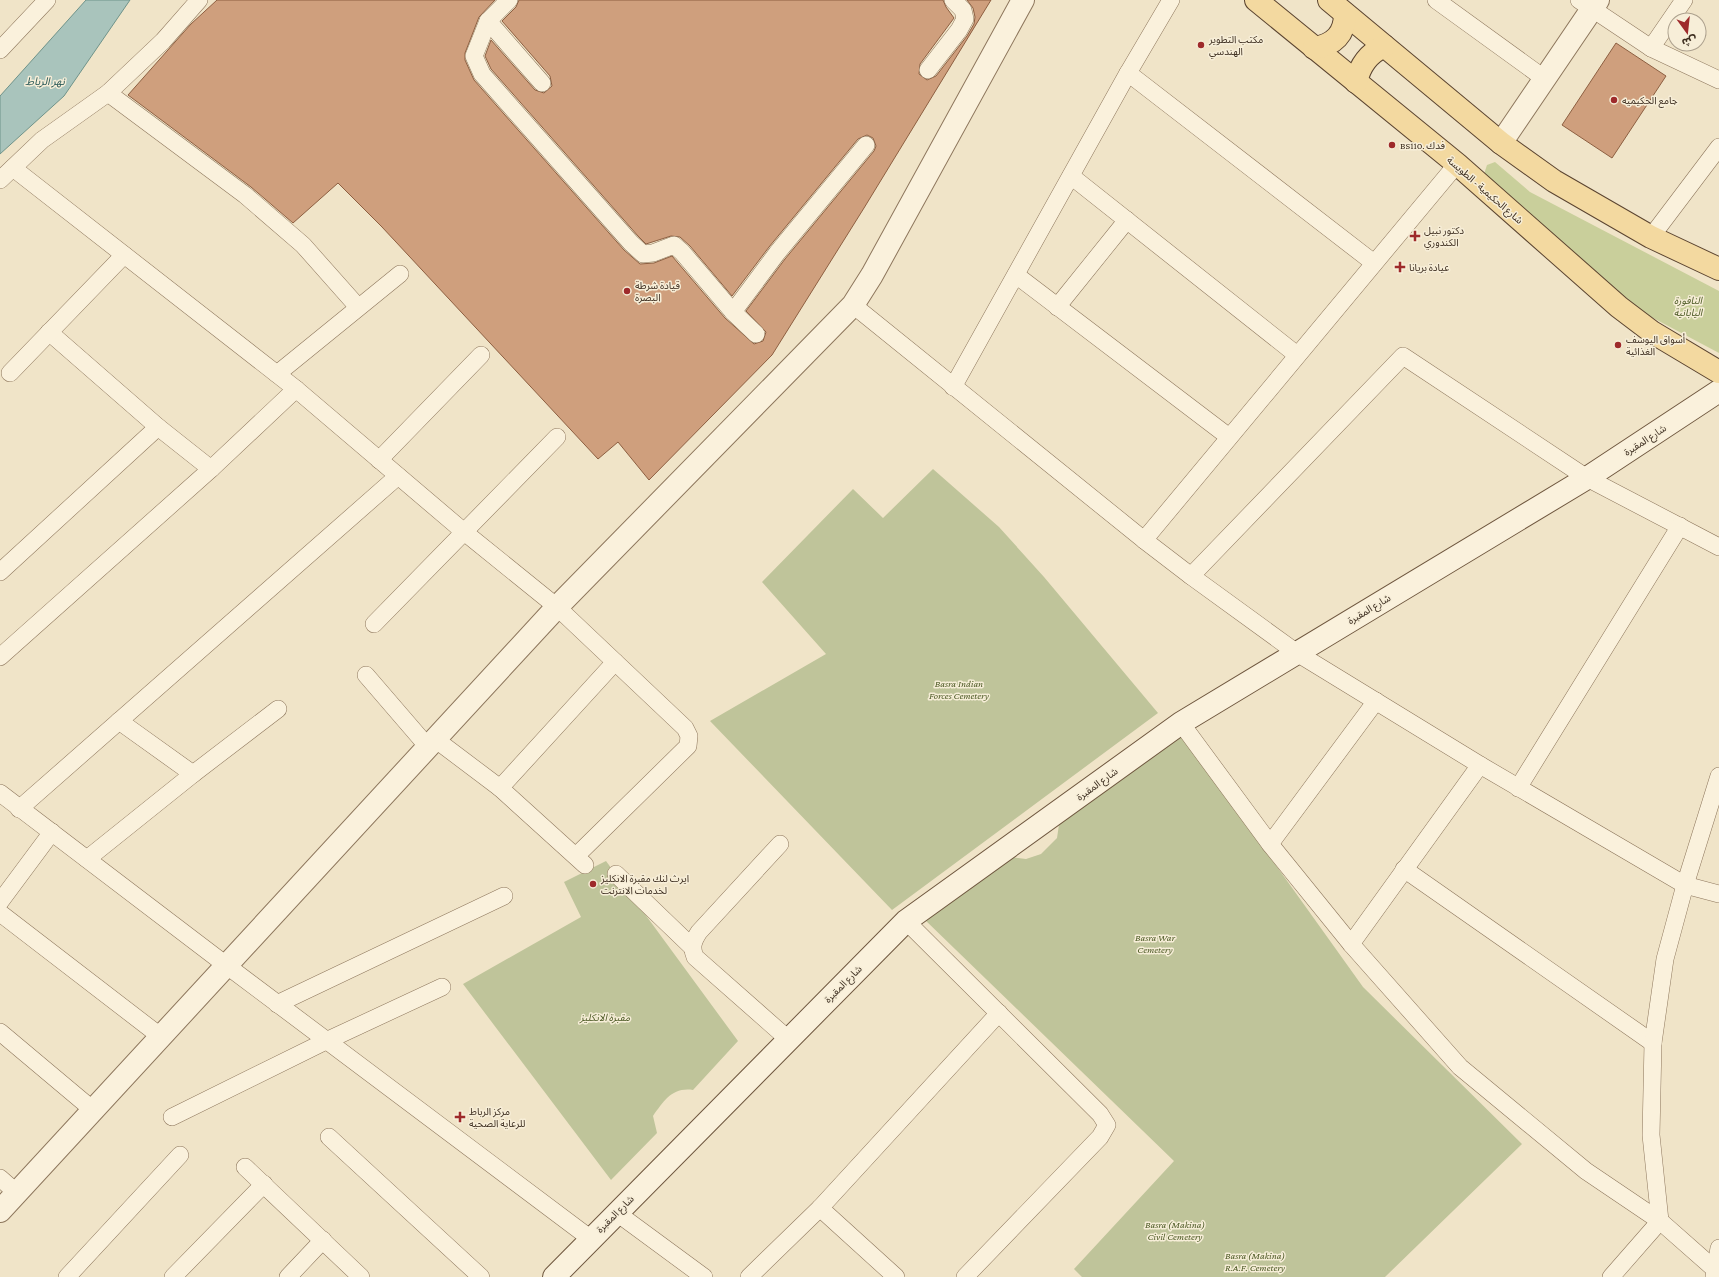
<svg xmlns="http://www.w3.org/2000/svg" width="1719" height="1277" viewBox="0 0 1719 1277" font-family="'Crimson Pro','Noto Sans Arabic',serif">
  <rect width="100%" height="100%" fill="#f0e4c8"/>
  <polygon fill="#c9cf9b" points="1495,162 1530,192 1719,291 1719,353 1640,311 1484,174 1487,165"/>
  <g fill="#bfc49a">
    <polygon points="933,469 999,527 1044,577 1158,713 892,910 710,721 826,654 762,582 853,489 883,518"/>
    <polygon points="1182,734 1363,987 1522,1144 1385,1277 1082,1277 1074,1269 1174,1161 924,919 1009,857 1026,859 1041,854 1057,838 1060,818"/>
    <path d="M606 861 738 1041 693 1090C672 1087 664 1101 653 1116L657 1133 611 1180 463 984 581 917 564 882Z"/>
  </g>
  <polygon fill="#a9c4bc" stroke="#6f938a" points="86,0 130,0 64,96 0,154 0,96"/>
  <g fill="#cf9f7d" stroke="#8d5f41">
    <polygon points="217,0 495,0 479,17 465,53 465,60 474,80 624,250 640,264 654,263 672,256 725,318 754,344 763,341 766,332 746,311 785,259 874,151 876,146 873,138 867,135 858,139 769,247 732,296 690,246 680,237 671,236 646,244 638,236 491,69 485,56 491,40 535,90 544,93 552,86 550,76 502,21 516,7 519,0 943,0 946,7 954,18 920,64 919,74 927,80 936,76 967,36 974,24 975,17 973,8 967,0 991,0 864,208 772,355 649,480 618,442 598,459 382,227 338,183 293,223 251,187 128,95 191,24"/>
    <polygon points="1616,43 1666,76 1612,158 1562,125"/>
  </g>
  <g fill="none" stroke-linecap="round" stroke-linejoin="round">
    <g stroke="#8d765c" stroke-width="18">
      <g id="minor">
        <polyline points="509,0 488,21 474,56 482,74 631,243 643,254 653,253 674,245 682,252 733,312"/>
        <polyline points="1436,0 1545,79"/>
        <polyline points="1579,0 1651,48 1719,80"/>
        <polyline points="488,21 542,83"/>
        <polyline points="1651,48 1684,0"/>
        <polyline points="0,50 47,0"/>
        <polyline points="928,70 959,30 965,19 963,10 953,0"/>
        <polyline points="1128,73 1374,263"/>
        <polyline points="108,93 245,195 303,245 358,307"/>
        <polyline points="13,168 296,389 463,531 557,607 685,728 689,736 688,746 576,856"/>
        <polyline points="1071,176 1297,355"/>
        <polyline points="0,180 42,140 108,93 163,41 199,0"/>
        <polyline points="1651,237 1719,147"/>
        <polyline points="1016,275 1229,437"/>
        <polyline points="853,305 1144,540 1191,576 1297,653 1480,765 1685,885 1719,894"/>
        <polyline points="1057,307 1127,220"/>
        <polyline points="49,332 158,427 211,469"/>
        <polyline points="756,334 733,312 777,253 866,145"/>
        <polyline points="10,373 124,255"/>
        <polyline points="277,374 400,274"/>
        <polyline points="953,387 1128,73 1171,0"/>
        <polyline points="379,460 481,355"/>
        <polyline points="1144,540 1457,164"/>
        <polyline points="0,572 158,427"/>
        <polyline points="1191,576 1403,356 1587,478 1719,547"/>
        <polyline points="374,624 557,437"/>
        <polyline points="0,657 211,469 296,389"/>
        <polyline points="366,675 428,747"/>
        <polyline points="119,721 193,774"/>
        <polyline points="1181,723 1270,844 1351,944 1460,1067 1586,1171 1660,1221 1719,1273"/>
        <polyline points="435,739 500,788 585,865"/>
        <polyline points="500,788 615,662"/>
        <polyline points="1518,788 1680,526"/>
        <polyline points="0,793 226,965 591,1239"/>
        <polyline points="19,809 398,476"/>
        <path d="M780 844 699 932C693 941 691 947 695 957L788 1039"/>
        <polyline points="1270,844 1376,701"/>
        <polyline points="87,859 193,774 278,709"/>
        <polyline points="1404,869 1653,1043"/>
        <polyline points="616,874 692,947"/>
        <polyline points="0,902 52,832"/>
        <polyline points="0,913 160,1036"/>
        <polyline points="906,921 1100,1114 1107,1125 1100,1137 965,1277"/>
        <polyline points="1351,944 1480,765"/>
        <polyline points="277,1004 504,896"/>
        <polyline points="0,1032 93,1110"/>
        <polyline points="172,1117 326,1041 442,987"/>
        <polyline points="329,1137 481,1277"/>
        <polyline points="245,1167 361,1277"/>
        <polyline points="0,1178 17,1193"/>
        <polyline points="820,1208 896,1277"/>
        <polyline points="617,1213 704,1277"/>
        <polyline points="67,1277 180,1155"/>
        <polyline points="173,1277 264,1184"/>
        <polyline points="288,1277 323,1240"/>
        <polyline points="749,1277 820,1208 999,1013"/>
        <polyline points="1611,1277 1660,1221 1651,1135 1653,1043 1665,959 1685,885 1719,776"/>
        <polyline points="1714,1277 1719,1248"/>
      </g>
    </g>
    <g stroke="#8d765c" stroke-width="24">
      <g id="tertiary">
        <polyline points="1501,143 1598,0"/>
        <polyline points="0,1211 557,607 853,305 872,275 1023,0"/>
      </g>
    </g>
    <g stroke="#6f573f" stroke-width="24">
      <polyline id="secondary" points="554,1277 906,921 1181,723 1587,478 1719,391"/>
    </g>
    <g stroke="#5b4430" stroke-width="24">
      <g id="primary">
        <polyline points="1256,0 1457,164 1619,307 1652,332 1719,372"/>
        <polyline points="1329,0 1501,143 1554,181 1651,237 1719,269"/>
        <path d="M1314 48C1334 45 1345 34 1345 14"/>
        <path d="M1356 82C1360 65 1368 54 1384 46"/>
      </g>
    </g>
    <use href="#minor" stroke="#faf1dc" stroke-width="17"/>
    <use href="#tertiary" stroke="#faf1dc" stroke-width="22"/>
    <use href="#secondary" stroke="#faf1dc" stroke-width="22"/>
    <use href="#primary" stroke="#f3d9a0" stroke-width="22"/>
  </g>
  <g fill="#9e2a2b" stroke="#f7eed8" stroke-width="1.5">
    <circle cx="1201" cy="45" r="4"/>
    <circle cx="1614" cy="100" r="4"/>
    <circle cx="1392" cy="145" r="4"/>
    <path d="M1413 230h4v4h4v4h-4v4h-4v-4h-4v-4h4z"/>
    <path d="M1398 261h4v4h4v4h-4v4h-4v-4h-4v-4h4z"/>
    <circle cx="627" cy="291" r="4"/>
    <circle cx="1618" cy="345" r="4"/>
    <circle cx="593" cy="884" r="4"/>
    <path d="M458 1111h4v4h4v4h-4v4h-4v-4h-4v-4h4z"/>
  </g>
  <g text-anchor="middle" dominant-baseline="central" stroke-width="3" stroke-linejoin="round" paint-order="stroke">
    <g font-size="10" fill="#3d2e20" stroke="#f7eed8" text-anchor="start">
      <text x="1209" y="39">مكتب التطوير<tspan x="1209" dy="12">الهندسي</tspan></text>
      <text x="1622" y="100">جامع الحكيميه</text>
      <text x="1400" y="145">BS110. فدك</text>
      <text x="1424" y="230">دكتور نبيل<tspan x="1424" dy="12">الكندوري</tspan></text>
      <text x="1409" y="267">عيادة بريانا</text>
      <text x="635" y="285">قيادة شرطة<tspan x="635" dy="12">البصرة</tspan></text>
      <text x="1626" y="339">أسواق اليوسف<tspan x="1626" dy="12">الغذائية</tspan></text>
      <text x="601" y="878">ايرث لنك مقبرة الانكليز<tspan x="601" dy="12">لخدمات الانترنت</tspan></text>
      <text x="469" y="1111">مركز الرباط<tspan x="469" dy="12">للرعاية الصحية</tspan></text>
    </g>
    <g font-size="10" fill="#3d2e20" stroke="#f7eed8">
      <text transform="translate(1485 190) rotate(41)">شارع الحكيمية - الطويسة</text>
      <text transform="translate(1645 440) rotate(-33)">شارع المقبرة</text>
      <text transform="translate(1369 609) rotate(-31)">شارع المقبرة</text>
      <text transform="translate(1097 784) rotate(-36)">شارع المقبرة</text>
      <text transform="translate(843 984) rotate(-45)">شارع المقبرة</text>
      <text transform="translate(615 1214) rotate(-45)">شارع المقبرة</text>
    </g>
    <g font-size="10" font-style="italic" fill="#4d5a26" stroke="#f7eed8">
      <text x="1688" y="300">النافورة<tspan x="1688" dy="12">اليابانية</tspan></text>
      <text x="959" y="683">Basra Indian<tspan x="959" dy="12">Forces Cemetery</tspan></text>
      <text x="1155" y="937">Basra War<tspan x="1155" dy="12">Cemetery</tspan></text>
      <text x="605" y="1017">مقبرة الانكليز</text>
      <text x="1175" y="1224">Basra (Makina)<tspan x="1175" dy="12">Civil Cemetery</tspan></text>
      <text x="1255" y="1255">Basra (Makina)<tspan x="1255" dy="12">R.A.F. Cemetery</tspan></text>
    </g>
    <g font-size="11" font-style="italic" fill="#2f5d5a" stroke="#f7eed8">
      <text x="45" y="81">نهر الرباط</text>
    </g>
  </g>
  <g transform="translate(1687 32) rotate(165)"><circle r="19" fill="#f7eed8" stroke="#ada18e"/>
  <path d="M0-3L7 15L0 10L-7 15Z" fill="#9e2a2b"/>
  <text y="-6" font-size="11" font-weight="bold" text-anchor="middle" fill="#3d2e20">ش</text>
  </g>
</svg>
